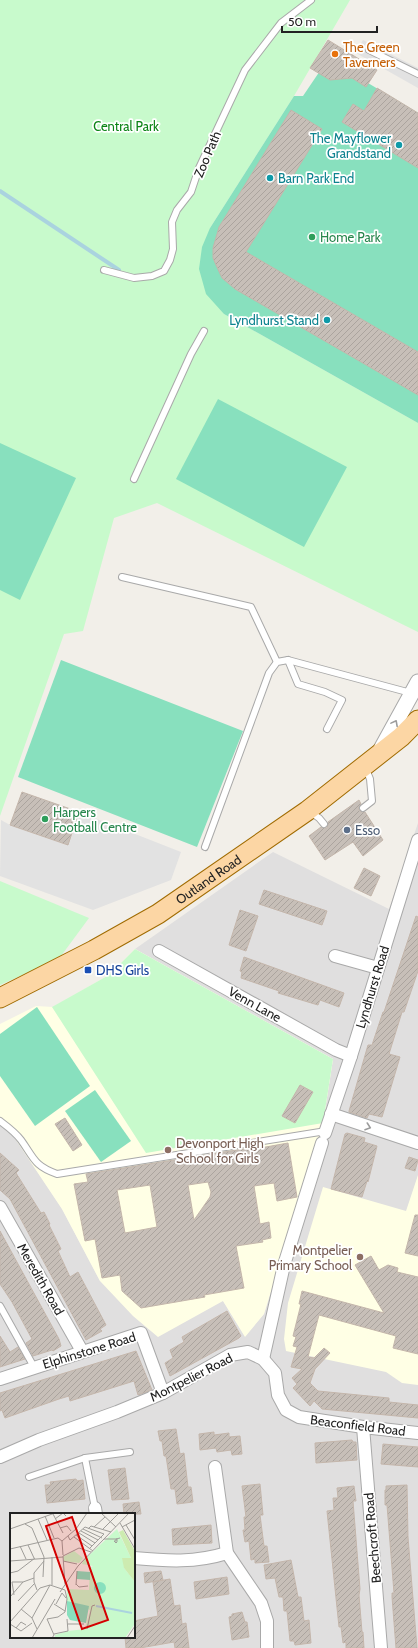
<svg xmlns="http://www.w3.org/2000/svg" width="418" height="1648" viewBox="0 0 418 1648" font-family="Cabin,sans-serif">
  <defs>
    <pattern id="building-hatch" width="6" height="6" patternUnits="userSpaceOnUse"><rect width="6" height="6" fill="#c7bfb8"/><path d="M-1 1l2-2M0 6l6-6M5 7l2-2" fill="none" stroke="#aba49e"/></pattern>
  </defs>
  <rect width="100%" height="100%" fill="#f2efe9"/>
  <path fill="#e0dfdf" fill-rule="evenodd" d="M418 823V1648H0V1125L14 1137 62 1209 100 1281 223 1301 245 1336 264 1314 323 1123 333 1059 135 949 273 852 389 909ZM11 1514H134V1637H11Z"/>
  <g fill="#ffffe5">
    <polygon points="135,949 333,1059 323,1123 264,1314 245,1337 223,1301 158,1337 133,1316 100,1281 62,1209 14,1137 0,1125 0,1024 36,1006 53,1007 109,975"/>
    <polygon points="418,1175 418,1385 402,1383 386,1372 286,1351 284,1339 288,1303 323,1187 406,1211"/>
  </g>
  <g fill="#c8facc">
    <polygon points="0,0 350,0 294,96 210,228 224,314 418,423 418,632 157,503 114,518 83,631 64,634 0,816"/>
    <polygon points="0,881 89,918 61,956 47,964 0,985"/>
    <polygon points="135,949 333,1059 323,1123 146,1153 52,1007 109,975"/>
  </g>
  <g fill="#88e0be">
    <polygon points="328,59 418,113 418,423 224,314 206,294 199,269 202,247 210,228 294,96 303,96"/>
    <polygon points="218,399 347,467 304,547 176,479"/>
    <polygon points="0,443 76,478 20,600 0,590"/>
    <polygon points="61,660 243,731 197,847 18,777"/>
    <polygon points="37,1007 90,1086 35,1126 0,1076 0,1034"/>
    <polygon points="95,1090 131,1141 101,1162 65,1111"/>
  </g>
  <g fill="#e2e2e2">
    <polygon points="363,40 418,68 418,88 356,53"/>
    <polygon points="79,812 181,852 171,880 93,910 0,876 1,820 10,825 67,845"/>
  </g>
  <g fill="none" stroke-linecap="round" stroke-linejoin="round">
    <polyline stroke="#aad3df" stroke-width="4" points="0,191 119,270"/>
  </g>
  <g fill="url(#building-hatch)" stroke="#c4b6ab" fill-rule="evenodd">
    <polygon points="328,40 377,70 366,87 352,78 330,80 310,68"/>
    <polygon points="377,88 418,113 418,168 342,122 353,104 364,111"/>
    <polygon points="291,110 322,129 246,252 418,352 418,395 235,289 222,278 216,265 213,258 213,248 219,227"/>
    <polygon points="22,792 79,812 68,845 10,825"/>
    <polygon points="359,800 361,804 359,807 359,810 362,812 365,812 383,840 363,856 353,842 325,860 309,836 321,827 327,828 328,825 328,822"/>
    <polygon points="364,868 380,876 371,896 354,888"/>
    <polygon points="264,890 327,911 322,925 259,904"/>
    <polygon points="240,910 258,916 246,951 229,945"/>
    <polygon points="416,916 418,917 418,971 404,1012 402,1012 389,1054 400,1057 382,1117 369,1114 367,1118 349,1112 349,1111 368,1045 372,1045 383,1012 384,1012"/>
    <polygon points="244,957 344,993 339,1007 320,1000 318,1005 278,993 279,991 241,978 242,972 240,971"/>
    <polygon points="300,1085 313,1092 295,1123 282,1116"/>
    <polygon points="65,1118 82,1145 73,1151 55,1124"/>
    <polygon points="347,1133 365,1138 364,1142 377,1146 368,1182 367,1181 362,1197 331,1189 345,1134"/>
    <path d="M288 1143 297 1197 277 1201 274 1183 254 1186 260 1224 269 1222 271 1238 262 1240 263 1242 236 1246 244 1288 204 1295 205 1297 141 1308 122 1291 120 1275 102 1278 95 1239 85 1241 74 1184 88 1182 86 1174 249 1148V1150ZM208 1182 211 1192 210 1197 194 1220 188 1185ZM150 1185 157 1227 125 1233 117 1190Z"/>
    <polygon points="0,1153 19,1170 16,1173 41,1213 44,1212 50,1224 49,1225 61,1249 58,1251 70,1277 78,1272 106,1325 100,1329 102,1331 86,1340 10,1199 0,1190"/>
    <polygon points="409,1157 418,1160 415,1171 405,1168"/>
    <polygon points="415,1215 418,1215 418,1256 405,1253"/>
    <polygon points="0,1231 59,1339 61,1346 53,1351 52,1350 33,1356 26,1343 32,1339 12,1302 0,1284"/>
    <polygon points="371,1256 379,1270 388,1265 398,1268 397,1272 418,1277 418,1354 393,1348 396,1336 319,1315 308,1357 314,1358 324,1348 330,1353 315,1369 310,1383 318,1391 389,1398 389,1402 418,1405 418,1418 322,1409 314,1401 310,1406 293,1388 297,1384 292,1378 302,1369 291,1367 297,1347 293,1346 296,1337 293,1336 301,1304 299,1304 302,1291 384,1313 355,1265"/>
    <polygon points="227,1311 241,1336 239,1338 170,1376 165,1363 173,1358 170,1350 184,1342 182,1337"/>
    <polygon points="0,1336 10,1352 18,1347 25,1359 0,1367"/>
    <polygon points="136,1351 152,1390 138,1395 134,1381 70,1401 69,1396 59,1399 5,1418 2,1410 0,1411 0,1393"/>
    <polygon points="176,1429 180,1454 184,1453 188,1487 191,1487 193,1502 177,1504 175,1489 171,1489 166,1456 164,1456 162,1441 160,1441 158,1431"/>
    <polygon points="214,1432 214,1435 229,1433 229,1437 240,1436 242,1454 232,1455 231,1450 217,1452 216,1448 200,1450 199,1434"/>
    <polygon points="352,1440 353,1442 356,1442 357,1460 316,1463 315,1443"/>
    <polygon points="383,1444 418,1447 418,1467 381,1464"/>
    <polygon points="125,1468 129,1499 112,1500 108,1470"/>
    <polygon points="76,1479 77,1481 83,1480 85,1499 47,1503 45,1485 51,1485 50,1482"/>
    <polygon points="260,1484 263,1515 260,1515 264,1546 267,1546 269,1562 255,1563 255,1559 251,1560 249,1541 245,1542 243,1530 245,1530 244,1517 246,1517 242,1486"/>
    <polygon points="407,1485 408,1537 417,1648 396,1648 392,1597 392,1593 394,1593 387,1505 385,1505 385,1490 386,1490 386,1486"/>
    <polygon points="354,1486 356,1501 353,1501 360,1589 359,1595 362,1632 363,1632 364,1648 346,1648 346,1642 343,1643 341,1627 339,1627 327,1511 334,1510 333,1498 338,1498 337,1488"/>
    <polygon points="139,1502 141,1514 124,1514 123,1504"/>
    <polygon points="211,1525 212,1543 173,1545 172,1529"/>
    <polygon points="291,1560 298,1597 301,1597 304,1621 309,1620 311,1643 295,1645 294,1641 290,1641 287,1611 284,1611 283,1597 279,1597 275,1578 266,1579 264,1565"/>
    <polygon points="161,1571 163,1580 145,1583 144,1573"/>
    <polygon points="227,1577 229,1594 196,1599 194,1582"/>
    <polygon points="170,1579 174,1606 180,1605 182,1624 186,1623 189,1648 175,1648 174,1642 140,1648 126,1648 125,1637 134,1637 134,1621 158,1616 153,1582"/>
    <polygon points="242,1612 245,1622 247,1622 249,1637 232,1640 229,1617 232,1616 232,1614"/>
  </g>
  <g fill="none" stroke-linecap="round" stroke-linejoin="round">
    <g stroke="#a9a9a9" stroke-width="8">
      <g id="service">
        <polyline points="369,50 418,74"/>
        <polyline points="104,270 134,278 152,276 164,271 170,260 173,249 172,222 177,210 191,192 199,168 245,70 281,23 311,0"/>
        <polyline points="134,479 191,354 204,331"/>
        <polyline points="122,577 251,607 277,662"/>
        <polyline points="288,660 298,684 325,692 342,700 327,729"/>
        <polyline points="363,808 372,801 370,779 365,767"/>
        <polyline points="310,812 319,818 324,824"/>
        <polyline points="205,847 269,673 277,662 288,660 411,693"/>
        <path d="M0 1121C8 1127 15 1132 21 1140 34 1158 34 1166 57 1174L326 1131"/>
        <polyline points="0,1306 34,1367"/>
        <polyline points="85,1458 95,1508"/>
        <polyline points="29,1477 85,1458 130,1452"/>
      </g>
    </g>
    <g stroke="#a9a9a9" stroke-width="14">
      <g id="minor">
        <polyline points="159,951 336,1050 351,1056"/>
        <polyline points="335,956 378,968"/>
        <polyline points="331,1114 418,1143"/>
        <polyline points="325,1133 351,1056 418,840"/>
        <polyline points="0,1207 82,1351"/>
        <polyline points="263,1359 284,1265 322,1143"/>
        <polyline points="0,1379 141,1333 163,1393"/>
        <polyline points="363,1427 381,1648"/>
        <polyline points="0,1457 39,1440 117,1412 163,1393 230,1355 248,1352 263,1359 275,1373 278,1395 286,1410 299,1417 363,1427 418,1433"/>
        <polyline points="215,1467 227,1553 261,1603 267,1621 267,1648"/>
        <polyline points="95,1508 96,1514"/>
        <path d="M134 1558C167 1561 195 1563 227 1553"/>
      </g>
    </g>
    <g stroke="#a9a9a9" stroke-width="17">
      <polyline id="tertiary" points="380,751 418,682"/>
    </g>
    <g stroke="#a06b00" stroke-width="21">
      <g id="primary">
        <path id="s1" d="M0 998 94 950 158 914 307 811 401 737 418 720"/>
      </g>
    </g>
    <use href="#service" stroke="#fff" stroke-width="6"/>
    <use href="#minor" stroke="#fff" stroke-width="12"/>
    <use href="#tertiary" stroke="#fff" stroke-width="15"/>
    <use href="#primary" stroke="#fcd6a4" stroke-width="19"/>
  </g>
  <defs><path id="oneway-chevron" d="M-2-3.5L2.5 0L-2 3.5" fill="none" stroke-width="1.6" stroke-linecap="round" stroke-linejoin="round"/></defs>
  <g stroke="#9c9c9c">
    <use href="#oneway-chevron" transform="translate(395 723) rotate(-62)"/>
    <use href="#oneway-chevron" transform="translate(368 1127) rotate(19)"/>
  </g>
  <circle fill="#e8710a" stroke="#fff" stroke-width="1.5" cx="335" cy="54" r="4"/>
  <g fill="#0f9aa8" stroke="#fff" stroke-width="1.5">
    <circle cx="399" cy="145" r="4"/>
    <circle cx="270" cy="178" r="4"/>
    <circle cx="327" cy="320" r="4"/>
  </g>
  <g fill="#2e9e5b" stroke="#fff" stroke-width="1.5">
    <circle cx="312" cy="237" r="4"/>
    <circle cx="45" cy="819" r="4"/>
  </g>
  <circle fill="#5c6f8a" stroke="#fff" stroke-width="1.5" cx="347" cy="830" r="4"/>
  <rect fill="#1a4fb4" stroke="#fff" stroke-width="1.5" x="84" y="966" width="8" height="8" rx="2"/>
  <g fill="#8d6e63" stroke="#fff" stroke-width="1.5">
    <circle cx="168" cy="1150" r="4"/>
    <circle cx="360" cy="1257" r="4"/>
  </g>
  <g text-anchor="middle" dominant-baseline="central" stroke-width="3.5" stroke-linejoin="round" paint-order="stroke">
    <g font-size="13" fill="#c56008" stroke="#fff" text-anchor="start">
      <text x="343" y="47">The Green<tspan x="343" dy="15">Taverners</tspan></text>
    </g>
    <g font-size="13" fill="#0c8416" stroke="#fff">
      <text x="126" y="126">Central Park</text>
    </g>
    <g font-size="13" fill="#0d838f" stroke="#fff" text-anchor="end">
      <text x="391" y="138">The Mayflower<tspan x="391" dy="15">Grandstand</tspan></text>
      <text x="278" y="178" text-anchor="start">Barn Park End</text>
      <text x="319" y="320">Lyndhurst Stand</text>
    </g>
    <g font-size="13" fill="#222" stroke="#fff">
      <text transform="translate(207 154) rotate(-67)">Zoo Path</text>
      <text stroke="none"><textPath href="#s1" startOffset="240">Outland Road</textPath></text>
      <text transform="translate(372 987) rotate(-73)">Lyndhurst Road</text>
      <text transform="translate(255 1004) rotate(29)">Venn Lane</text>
      <text transform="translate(41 1279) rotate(60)">Meredith Road</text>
      <text transform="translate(89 1350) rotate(-17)">Elphinstone Road</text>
      <text transform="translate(191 1377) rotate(-27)">Montpelier Road</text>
      <text transform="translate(358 1425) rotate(7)">Beaconfield Road</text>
      <text transform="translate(372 1538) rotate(-95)">Beechcroft Road</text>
    </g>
    <g font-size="13" fill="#27864d" stroke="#fff" text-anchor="start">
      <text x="320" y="237">Home Park</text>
      <text x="53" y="812">Harpers<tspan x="53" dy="15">Football Centre</tspan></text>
    </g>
    <g font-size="13" fill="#4e5e75" stroke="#fff" text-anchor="start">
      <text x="355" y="830">Esso</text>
    </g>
    <g font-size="13" fill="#164399" stroke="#fff" text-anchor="start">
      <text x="96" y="970">DHS Girls</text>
    </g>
    <g font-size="13" fill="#785e54" stroke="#fff" text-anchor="start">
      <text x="176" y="1143">Devonport High<tspan x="176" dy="15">School for Girls</tspan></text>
      <text x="352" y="1250" text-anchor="end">Montpelier<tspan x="352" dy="15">Primary School</tspan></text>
    </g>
  </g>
  <g transform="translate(10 1513)">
    <rect width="125" height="125" fill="#f2efe9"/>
    <path d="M107 16 121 45 117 47 114 55 125 69 124 112 115 125H45V122L58 118 75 116 80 97 57 88V76L79 77 80 55 83 53 72 51 73 48ZM64 38 73 45 69 50 54 48 53 44Z" fill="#c8facc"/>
    <path d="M113 17 125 38V69L114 55 112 45H121L109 19Z" fill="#cdebb0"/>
    <path d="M67 58 80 59V67L67 66ZM84 75a6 6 0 1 1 12 0a6 6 0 1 1-12 0ZM57 88 79 93 76 110 60 107 57 102Z" fill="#88e0be"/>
    <path fill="none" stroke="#aad3df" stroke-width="2" d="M86 93 122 100"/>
    <path fill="none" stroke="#9f9d99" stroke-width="1" d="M91 0 106 14M43 1 53 20M35 3 44 25M28 6 37 27M45 6 53 0 56 3M110 10 125 36M15 11 22 15 34 44 33 64M116 12 125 27M84 14 95 4M112 14 125 7M50 15 57 13 61 18M0 16 45 0M73 16 92 25M78 16 81 13 101 19M93 16 109 0M71 18 88 27M69 20 85 30M66 22 82 33M58 23 60 27 75 14 94 21 80 35M64 24 83 38M94 26H107V29L106 30 104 28H106V26L110 25M52 28 66 16 77 0M52 28 53 42M18 32 24 45M10 33 16 46M0 36 48 25 52 28M53 43 69 35 81 39M53 43 55 71M0 48 53 44M53 48 67 51M0 60 8 58 25 45M66 71 69 74 78 73M42 72V44M66 72 67 58M27 77 24 69V60L34 48M50 79 68 53 119 0M4 82 2 69H13M0 84 13 69 24 65M8 88 24 71M44 91 55 98M46 91 52 80 56 85M11 96 22 105M37 106 48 104 55 99 57 86 55 77M37 106 44 122 42 125M0 109 30 75 40 72 55 77M0 111 11 118 22 110M58 111H74M6 115 11 109 16 112M27 116 22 105 40 72M77 116 82 93 85 92M44 121 58 118 57 106M22 125 45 86M117 125 125 113"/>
    <path fill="#d40000" fill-opacity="0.15" stroke="#d40000" stroke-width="2" d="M62 4 98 107 72 116 36 13Z"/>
    <rect width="125" height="125" fill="none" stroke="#222" stroke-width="2"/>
  </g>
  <path d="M282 26v6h95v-6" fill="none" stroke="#222222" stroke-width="2"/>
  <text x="288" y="26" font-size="12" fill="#222222" stroke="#ffffff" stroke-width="3" paint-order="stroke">50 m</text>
</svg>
